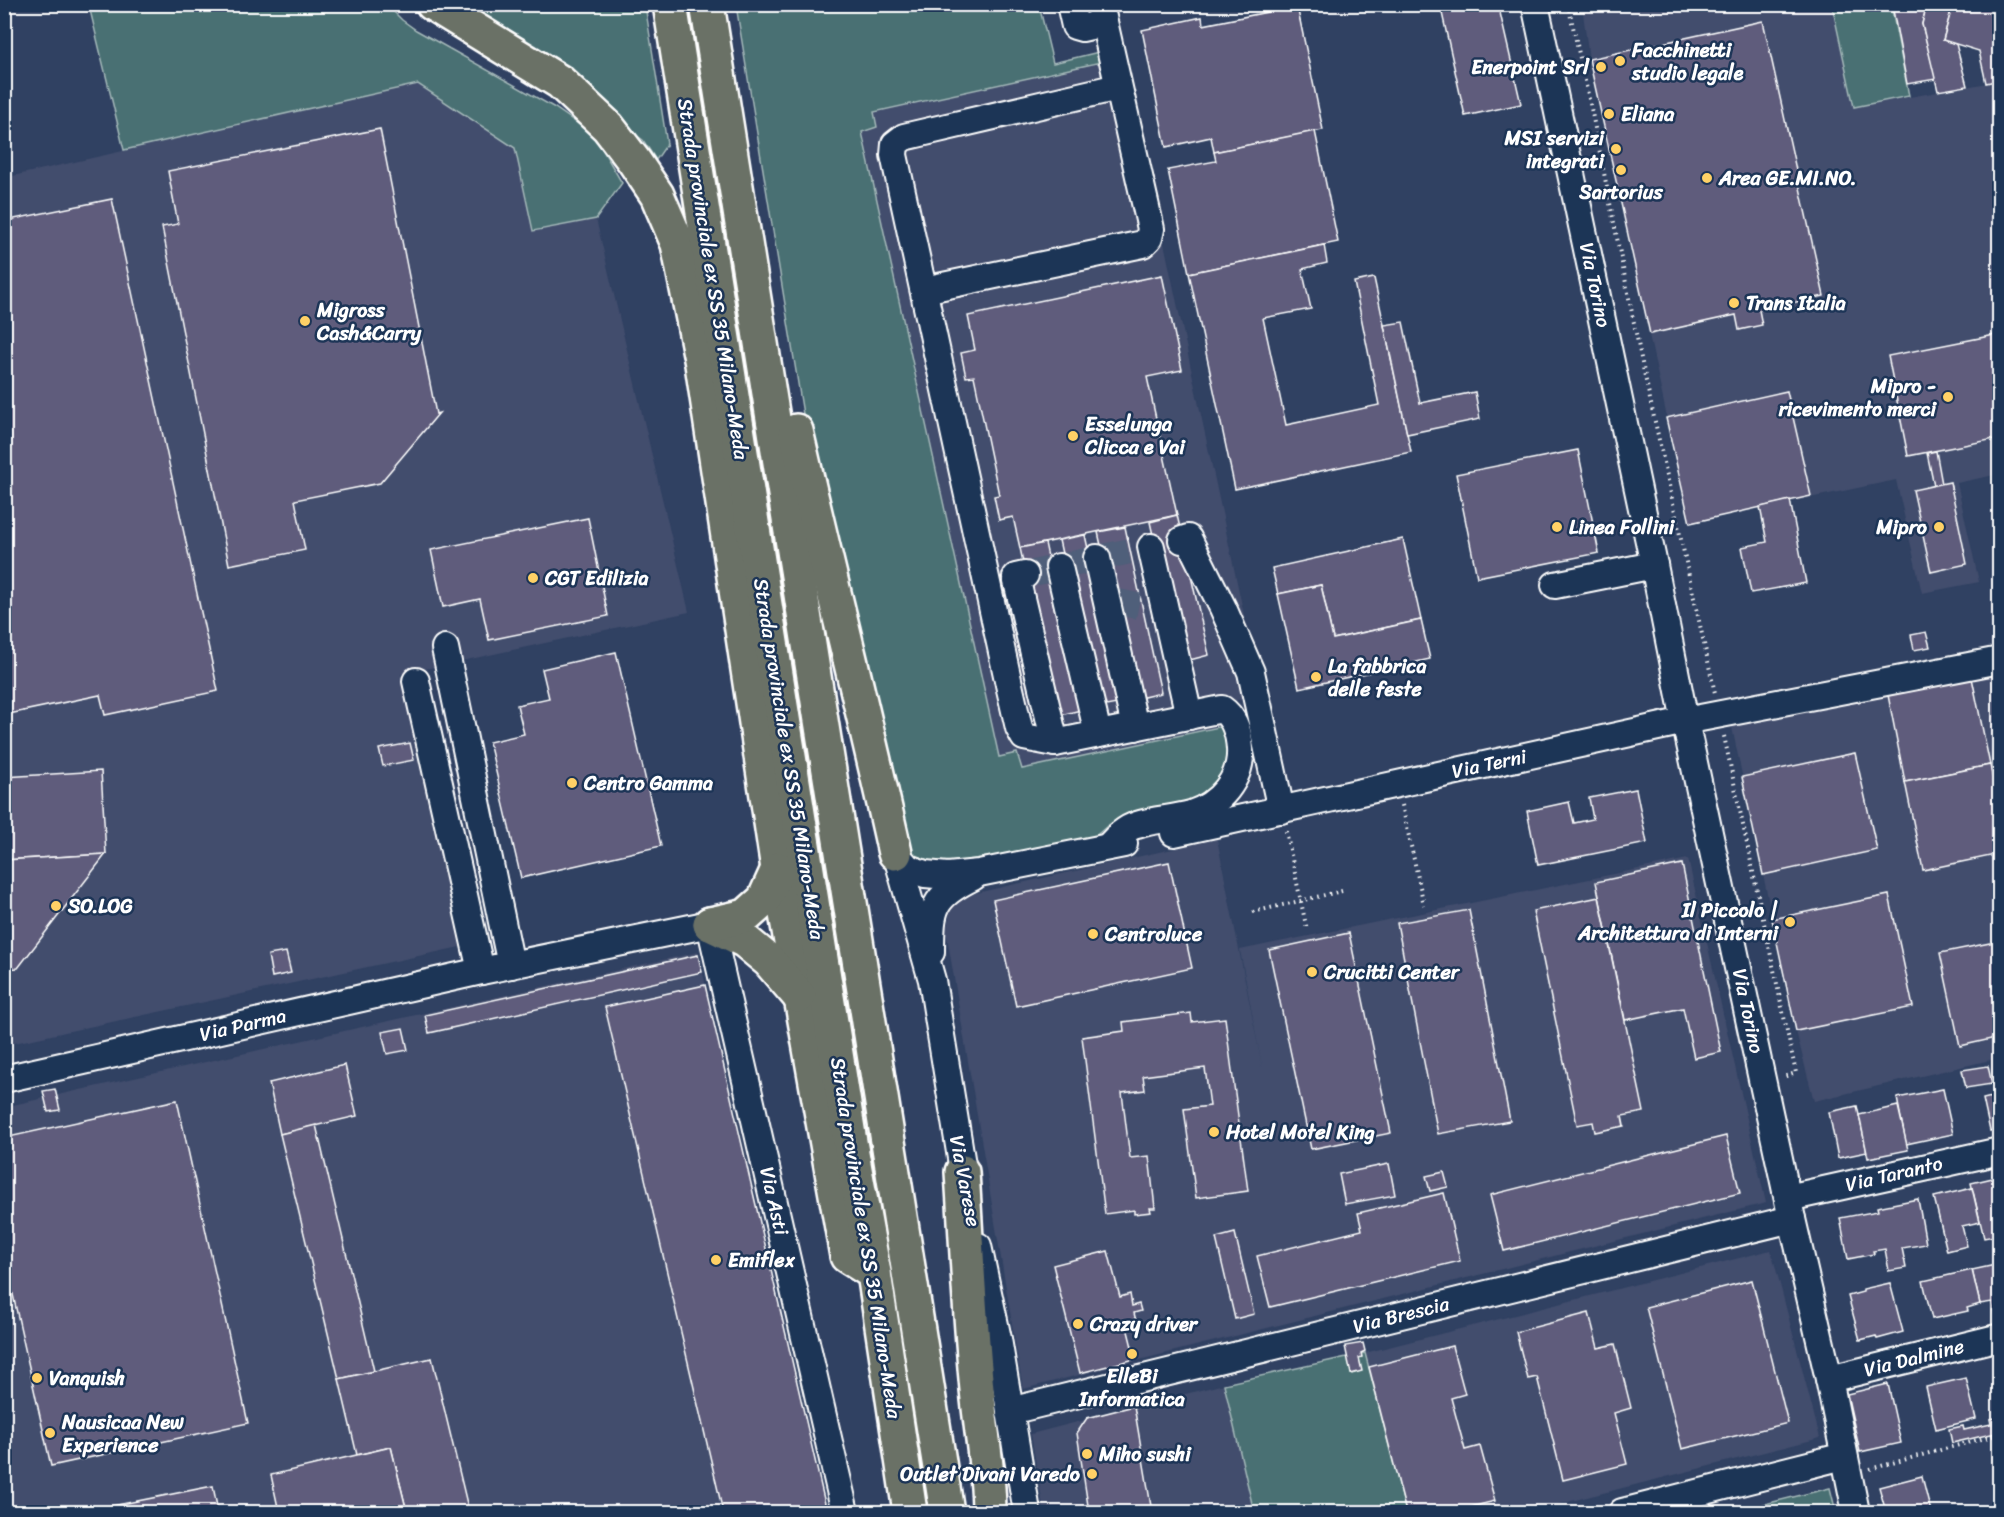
<svg xmlns="http://www.w3.org/2000/svg" width="2004" height="1517" viewBox="0 0 2004 1517" font-family="Sriracha,sans-serif">
  <rect width="100%" height="100%" fill="#304162"/>
  <filter id="ink" filterUnits="userSpaceOnUse"><feTurbulence type="fractalNoise" baseFrequency=".0167" numOctaves="2"/><feDisplacementMap in="SourceGraphic" scale="12" xChannelSelector="R" yChannelSelector="G"/><feConvolveMatrix kernelMatrix="1 2 1 2 8 2 1 2 1" color-interpolation-filters="sRGB"/></filter>
  <g filter="url(#ink)">
    <g fill="#424d6d">
      <polygon points="1582,5 1832,5 1854,107 1999,81 1999,474 1957,483 1979,582 1922,593 1896,480 1690,523 1589,59"/>
      <polygon points="1101,62 1127,71 1261,694 1215,706 1220,727 1022,770 999,757 862,131 876,127 873,112"/>
      <polygon points="418,84 515,148 533,231 596,219 689,612 401,674 460,947 5,1045 4,178"/>
      <polygon points="1999,674 1999,1058 1814,1101 1796,1031 1732,727"/>
      <polygon points="1217,839 1262,1066 1240,950 1688,859 1766,1203 1023,1389 946,930 954,898"/>
      <polygon points="698,952 827,1512 5,1512 4,1107"/>
      <polygon points="1771,1250 1820,1438 1528,1512 1406,1512 1365,1353"/>
      <polygon points="1224,1384 1254,1512 1044,1512 1031,1434"/>
    </g>
    <g fill="#4a7073" stroke="#a4b8b9" stroke-width="1.5">
      <polygon points="109,4 387,5 402,20 416,30 555,108 594,135 622,183 596,219 533,231 515,148 418,84 124,150 90,10"/>
      <polygon points="452,5 645,5 667,144 656,160 643,140"/>
      <polygon points="736,5 1039,5 1053,63 1103,51 1101,62 874,112 877,127 862,132 999,757 1017,753 1022,769 1219,727 1215,706 1230,723 1234,765 1208,798 1127,815 1107,826 1091,840 939,865 923,863 911,855 805,426"/>
      <polygon points="1832,5 1891,5 1909,96 1854,107"/>
      <polygon points="1365,1353 1406,1512 1254,1512 1224,1384"/>
      <polygon points="1830,1488 1836,1512 1733,1512"/>
    </g>
    <g fill="#5e5c7b" stroke="#fff" stroke-width="1.5">
      <polygon points="1440,4 1498,4 1521,104 1465,116"/>
      <polygon points="1894,4 1927,4 1922,24 1936,79 1907,84 1893,10"/>
      <polygon points="1927,4 1953,4 1943,40 1956,44 1967,86 1938,91 1922,24"/>
      <polygon points="1953,4 1976,4 2000,11 2000,80 1986,83 1979,51 1943,40"/>
      <polygon points="1297,6 1323,130 1214,152 1211,137 1166,147 1142,30 1202,17 1203,25"/>
      <polygon points="1763,21 1824,296 1759,310 1762,325 1739,330 1736,315 1650,334 1589,59"/>
      <polygon points="380,129 436,414 439,413 380,483 295,500 305,550 229,565 162,227 178,224 168,171"/>
      <polygon points="1315,131 1338,242 1189,273 1168,170 1216,161 1214,152"/>
      <polygon points="112,199 218,691 105,715 100,695 4,715 4,221"/>
      <polygon points="1324,245 1327,263 1302,269 1311,309 1263,318 1286,425 1379,405 1354,282 1374,278 1411,452 1235,489 1189,273"/>
      <polygon points="1162,275 1182,370 1147,377 1177,515 1020,548 1013,517 999,520 994,496 999,495 974,376 966,377 961,353 975,350 968,316"/>
      <polygon points="1403,322 1420,403 1475,392 1480,419 1407,434 1384,325"/>
      <polygon points="2000,334 2000,438 1908,456 1888,356"/>
      <polygon points="1787,391 1811,496 1690,523 1666,418"/>
      <polygon points="1578,450 1599,553 1477,577 1456,474"/>
      <polygon points="1936,451 1942,484 1934,486 1927,453"/>
      <polygon points="1950,482 1967,564 1931,572 1913,490"/>
      <polygon points="1790,500 1806,583 1751,593 1742,547 1767,542 1760,507"/>
      <polygon points="1177,515 1209,655 1182,662 1150,522"/>
      <polygon points="588,518 608,616 489,640 480,599 443,607 431,550"/>
      <polygon points="1125,527 1161,693 1135,699 1098,532"/>
      <polygon points="1085,535 1122,703 1096,708 1059,540"/>
      <polygon points="1403,539 1421,620 1333,639 1321,585 1278,594 1272,568"/>
      <polygon points="1045,543 1081,710 1056,716 1020,548"/>
      <polygon points="1321,585 1333,639 1421,620 1430,659 1299,688 1278,594"/>
      <polygon points="1926,632 1930,647 1914,650 1911,635"/>
      <polygon points="616,652 661,846 521,878 489,742 524,734 517,705 549,698 542,669"/>
      <polygon points="1972,678 1990,765 1905,782 1888,695"/>
      <polygon points="410,743 414,760 383,766 379,749"/>
      <polygon points="1855,753 1877,850 1763,875 1742,777"/>
      <polygon points="1990,765 2000,813 2000,854 1923,870 1905,782"/>
      <polygon points="101,771 106,854 4,860 4,777"/>
      <polygon points="1636,789 1647,843 1538,865 1527,811 1569,802 1574,823 1593,819 1589,798"/>
      <polygon points="106,854 18,968 4,969 4,860"/>
      <polygon points="1169,862 1192,968 1016,1006 993,900"/>
      <polygon points="1682,864 1721,1052 1694,1058 1683,1008 1625,1020 1596,882"/>
      <polygon points="1889,895 1913,1007 1796,1031 1772,919"/>
      <polygon points="1599,897 1644,1112 1622,1116 1624,1126 1595,1132 1593,1122 1577,1125 1533,911"/>
      <polygon points="1469,910 1510,1121 1438,1134 1397,923"/>
      <polygon points="1349,933 1391,1133 1311,1149 1269,950"/>
      <polygon points="2000,941 2000,1037 1960,1046 1940,953"/>
      <polygon points="286,952 291,973 272,977 268,955"/>
      <polygon points="698,955 702,972 429,1033 425,1015"/>
      <polygon points="705,985 827,1512 723,1512 605,1007"/>
      <polygon points="1191,1013 1192,1022 1225,1018 1248,1191 1196,1198 1184,1109 1210,1106 1205,1068 1143,1076 1145,1090 1122,1093 1130,1158 1149,1156 1155,1208 1150,1208 1151,1212 1134,1214 1134,1210 1105,1214 1082,1037 1124,1031 1123,1022"/>
      <polygon points="403,1028 408,1050 387,1054 382,1032"/>
      <polygon points="345,1065 357,1116 280,1134 269,1083"/>
      <polygon points="1988,1066 1992,1084 1966,1088 1962,1070"/>
      <polygon points="55,1089 60,1110 48,1112 43,1091"/>
      <polygon points="1943,1089 1953,1134 1906,1144 1897,1098"/>
      <polygon points="2000,1095 2000,1129 1990,1131 1983,1099"/>
      <polygon points="177,1100 248,1423 51,1466 4,1254 4,1138"/>
      <polygon points="1857,1106 1867,1152 1838,1158 1829,1112"/>
      <polygon points="1898,1106 1908,1150 1868,1158 1859,1115"/>
      <polygon points="316,1125 374,1371 339,1379 280,1134"/>
      <polygon points="1726,1136 1740,1193 1504,1251 1490,1195"/>
      <polygon points="1389,1164 1395,1195 1345,1204 1339,1174"/>
      <polygon points="1444,1172 1448,1187 1430,1191 1426,1176"/>
      <polygon points="1997,1177 2000,1189 2000,1235 1984,1238 1971,1183"/>
      <polygon points="1972,1188 1980,1222 1962,1226 1967,1246 1947,1251 1934,1197"/>
      <polygon points="1444,1193 1460,1261 1270,1307 1257,1256 1362,1230 1358,1213"/>
      <polygon points="1918,1199 1926,1244 1902,1248 1906,1268 1889,1271 1885,1249 1873,1251 1874,1254 1848,1259 1840,1218 1878,1211 1877,1207"/>
      <polygon points="1235,1233 1254,1314 1235,1319 1216,1238"/>
      <polygon points="1108,1251 1120,1297 1130,1294 1132,1306 1139,1304 1141,1311 1134,1313 1137,1325 1127,1327 1135,1359 1080,1373 1053,1265"/>
      <polygon points="2000,1264 2000,1313 1994,1314 1992,1302 1980,1304 1972,1270"/>
      <polygon points="1972,1270 1980,1304 1967,1308 1968,1311 1932,1319 1923,1281"/>
      <polygon points="1752,1280 1788,1423 1682,1449 1646,1307"/>
      <polygon points="1890,1283 1903,1332 1877,1339 1876,1336 1860,1340 1848,1296 1863,1292 1863,1289"/>
      <polygon points="1589,1313 1598,1348 1615,1344 1631,1408 1614,1413 1627,1464 1563,1480 1537,1377 1528,1379 1516,1332"/>
      <polygon points="1363,1343 1365,1351 1361,1353 1362,1357 1359,1358 1362,1371 1351,1374 1345,1346"/>
      <polygon points="1452,1346 1465,1394 1451,1398 1465,1450 1480,1446 1495,1501 1451,1512 1406,1512 1369,1367"/>
      <polygon points="432,1358 469,1512 407,1512 391,1447 357,1455 339,1379"/>
      <polygon points="1966,1378 1976,1419 1936,1429 1926,1387"/>
      <polygon points="1888,1384 1901,1443 1860,1452 1847,1394"/>
      <polygon points="1134,1406 1152,1512 1089,1512 1077,1433 1087,1418"/>
      <polygon points="2000,1417 2000,1432 1952,1443 1949,1429 1963,1426 1964,1430 1991,1424 1990,1419"/>
      <polygon points="391,1447 407,1512 279,1512 271,1475"/>
      <polygon points="1922,1476 1931,1512 1886,1512 1879,1487"/>
      <polygon points="213,1486 218,1512 82,1512"/>
    </g>
    <g fill="none" stroke-linecap="round" stroke-linejoin="round">
      <g stroke="#4f5e7a" stroke-width="26" stroke-dasharray="26 13" stroke-linecap="butt">
        <polyline points="1103,557 1130,551"/>
        <polyline points="1064,566 1090,560"/>
        <polyline points="1025,575 1051,569"/>
        <polyline points="1113,601 1142,607"/>
      </g>
      <g stroke="#fff" stroke-width="30">
        <g id="minor">
          <polyline points="1070,4 1075,26 1082,28 1104,23"/>
          <polyline points="1535,4 1654,565 1685,721 1792,1219 1829,1379 1856,1512"/>
          <polyline points="924,290 1143,244 1149,238 1151,229 1100,4"/>
          <polyline points="1182,540 1188,538 1223,608 1251,672 1281,810"/>
          <polyline points="1151,547 1189,716"/>
          <polyline points="1097,558 1135,727"/>
          <polyline points="1059,567 1098,734"/>
          <polyline points="1025,575 1016,577 1055,743"/>
          <polyline points="1555,585 1654,565"/>
          <polyline points="445,648 511,965"/>
          <polyline points="416,681 481,971"/>
          <polyline points="1174,833 1685,721 2000,660"/>
          <path d="M1108 847C1116 838 1125 828 1137 825 1154 819 1174 819 1191 814 1219 805 1242 779 1240 749 1239 734 1235 718 1222 709L1055 743 1024 737 1019 728 1010 689 894 155 895 144 904 137 1118 87"/>
          <polyline points="895,853 908,868 925,874 948,876 979,873 1124,844"/>
          <polyline points="896,853 932,980 966,1189"/>
          <path d="M931 952C931 908 932 897 973 877"/>
          <polyline points="4,1079 481,971 710,924 845,1512"/>
          <polyline points="1788,1198 2000,1151"/>
          <polyline points="978,1246 998,1339 1027,1512"/>
          <polyline points="1829,1379 2000,1337"/>
          <polyline points="1010,1411 1792,1219"/>
          <polyline points="1622,1512 1844,1456"/>
        </g>
      </g>
      <g stroke="#fff" stroke-width="38">
        <g id="highway">
          <polyline points="433,4 560,82 608,127 634,161 657,195 678,244 702,364 778,869 847,1256 874,1273"/>
          <polyline points="670,4 850,1142 874,1273 910,1512"/>
          <polyline points="707,4 947,1512"/>
          <path d="M796 431C828 572 864 712 895 853"/>
          <polyline points="710,924 745,941 769,961 799,996"/>
          <polyline points="710,924 746,916 764,900 778,869"/>
          <path d="M962 1172C967 1248 970 1324 978 1399 982 1437 989 1474 989 1512"/>
        </g>
      </g>
      <g stroke="#fff" stroke-width="4" stroke-dasharray="1.5 4.5" stroke-linecap="butt">
        <polyline points="1568,4 1591,108 1642,363 1715,693"/>
        <polyline points="1724,736 1796,1073 1783,1077"/>
        <polyline points="1402,805 1424,905"/>
        <polyline points="1286,831 1307,930"/>
        <polyline points="1253,912 1346,890"/>
        <polyline points="1870,1469 2000,1434"/>
      </g>
      <use href="#minor" stroke="#1d3557" stroke-width="26"/>
      <use href="#highway" stroke="#6a7166" stroke-width="33"/>
    </g>
  </g>
  <g fill="#ffd166" stroke="#1d3557" stroke-width="2">
    <circle cx="1620" cy="61" r="6"/>
    <circle cx="1601" cy="67" r="6"/>
    <circle cx="1609" cy="114" r="6"/>
    <circle cx="1616" cy="149" r="6"/>
    <circle cx="1621" cy="170" r="6"/>
    <circle cx="1707" cy="178" r="6"/>
    <circle cx="1734" cy="303" r="6"/>
    <circle cx="305" cy="321" r="6"/>
    <circle cx="1948" cy="397" r="6"/>
    <circle cx="1073" cy="436" r="6"/>
    <circle cx="1557" cy="527" r="6"/>
    <circle cx="1939" cy="527" r="6"/>
    <circle cx="533" cy="578" r="6"/>
    <circle cx="1316" cy="677" r="6"/>
    <circle cx="572" cy="783" r="6"/>
    <circle cx="56" cy="906" r="6"/>
    <circle cx="1790" cy="922" r="6"/>
    <circle cx="1093" cy="934" r="6"/>
    <circle cx="1312" cy="972" r="6"/>
    <circle cx="1214" cy="1132" r="6"/>
    <circle cx="716" cy="1260" r="6"/>
    <circle cx="1078" cy="1324" r="6"/>
    <circle cx="1132" cy="1354" r="6"/>
    <circle cx="37" cy="1378" r="6"/>
    <circle cx="50" cy="1433" r="6"/>
    <circle cx="1087" cy="1454" r="6"/>
    <circle cx="1092" cy="1474" r="6"/>
  </g>
  <g text-anchor="middle" dominant-baseline="central" stroke-width="5" stroke-linejoin="round" paint-order="stroke">
    <g font-size="20" font-weight="bold" fill="#fff" stroke="#1d3557" text-anchor="start">
      <text x="1632" y="50">Facchinetti<tspan x="1632" dy="23">studio legale</tspan></text>
      <text x="1589" y="67" text-anchor="end">Enerpoint Srl</text>
      <text x="1621" y="114">Eliana</text>
      <text x="1604" y="138" text-anchor="end">MSI servizi<tspan x="1604" dy="23">integrati</tspan></text>
      <text x="1719" y="178">Area GE.MI.NO.</text>
      <text x="1621" y="192" text-anchor="middle">Sartorius</text>
      <text x="1746" y="303">Trans Italia</text>
      <text x="317" y="310">Migross<tspan x="317" dy="23">Cash&amp;Carry</tspan></text>
      <text x="1936" y="386" text-anchor="end">Mipro -<tspan x="1936" dy="23">ricevimento merci</tspan></text>
      <text x="1085" y="424">Esselunga<tspan x="1085" dy="23">Clicca e Vai</tspan></text>
      <text x="1569" y="527">Linea Follini</text>
      <text x="1927" y="527" text-anchor="end">Mipro</text>
      <text x="545" y="578">CGT Edilizia</text>
      <text x="1328" y="666">La fabbrica<tspan x="1328" dy="23">delle feste</tspan></text>
      <text x="584" y="783">Centro Gamma</text>
      <text x="68" y="906">SO.LOG</text>
      <text x="1778" y="910" text-anchor="end">Il Piccolo |<tspan x="1778" dy="23">Architettura di Interni</tspan></text>
      <text x="1105" y="934">Centroluce</text>
      <text x="1324" y="972">Crucitti Center</text>
      <text x="1226" y="1132">Hotel Motel King</text>
      <text x="728" y="1260">Emiflex</text>
      <text x="1090" y="1324">Crazy driver</text>
      <text x="1132" y="1376" text-anchor="middle">ElleBi<tspan x="1132" dy="23">Informatica</tspan></text>
      <text x="49" y="1378">Vanquish</text>
      <text x="62" y="1422">Nausicaa New<tspan x="62" dy="23">Experience</tspan></text>
      <text x="1099" y="1454">Miho sushi</text>
      <text x="1080" y="1474" text-anchor="end">Outlet Divani Varedo</text>
    </g>
    <g font-size="20" fill="#fff" stroke="#1d3557">
      <text transform="translate(713 279) rotate(81)">Strada provinciale ex SS 35 Milano-Meda</text>
      <text transform="translate(1595 285) rotate(78)">Via Torino</text>
      <text transform="translate(789 759) rotate(81)">Strada provinciale ex SS 35 Milano-Meda</text>
      <text transform="translate(1489 764) rotate(-12)">Via Terni</text>
      <text transform="translate(1748 1011) rotate(78)">Via Torino</text>
      <text transform="translate(243 1025) rotate(-13)">Via Parma</text>
      <text transform="translate(1894 1174) rotate(-13)">Via Taranto</text>
      <text transform="translate(965 1181) rotate(79)">Via Varese</text>
      <text transform="translate(774 1201) rotate(77)">Via Asti</text>
      <text transform="translate(866 1238) rotate(81)">Strada provinciale ex SS 35 Milano-Meda</text>
      <text transform="translate(1401 1315) rotate(-14)">Via Brescia</text>
      <text transform="translate(1914 1358) rotate(-14)">Via Dalmine</text>
    </g>
  </g>
  <rect width="2004" height="1517" fill="none" stroke="#1d3557" stroke-width="24"/>
  <rect x="12" y="12" width="1980" height="1493" fill="none" stroke="#fff" stroke-width="2" filter="url(#ink)"/>
</svg>
